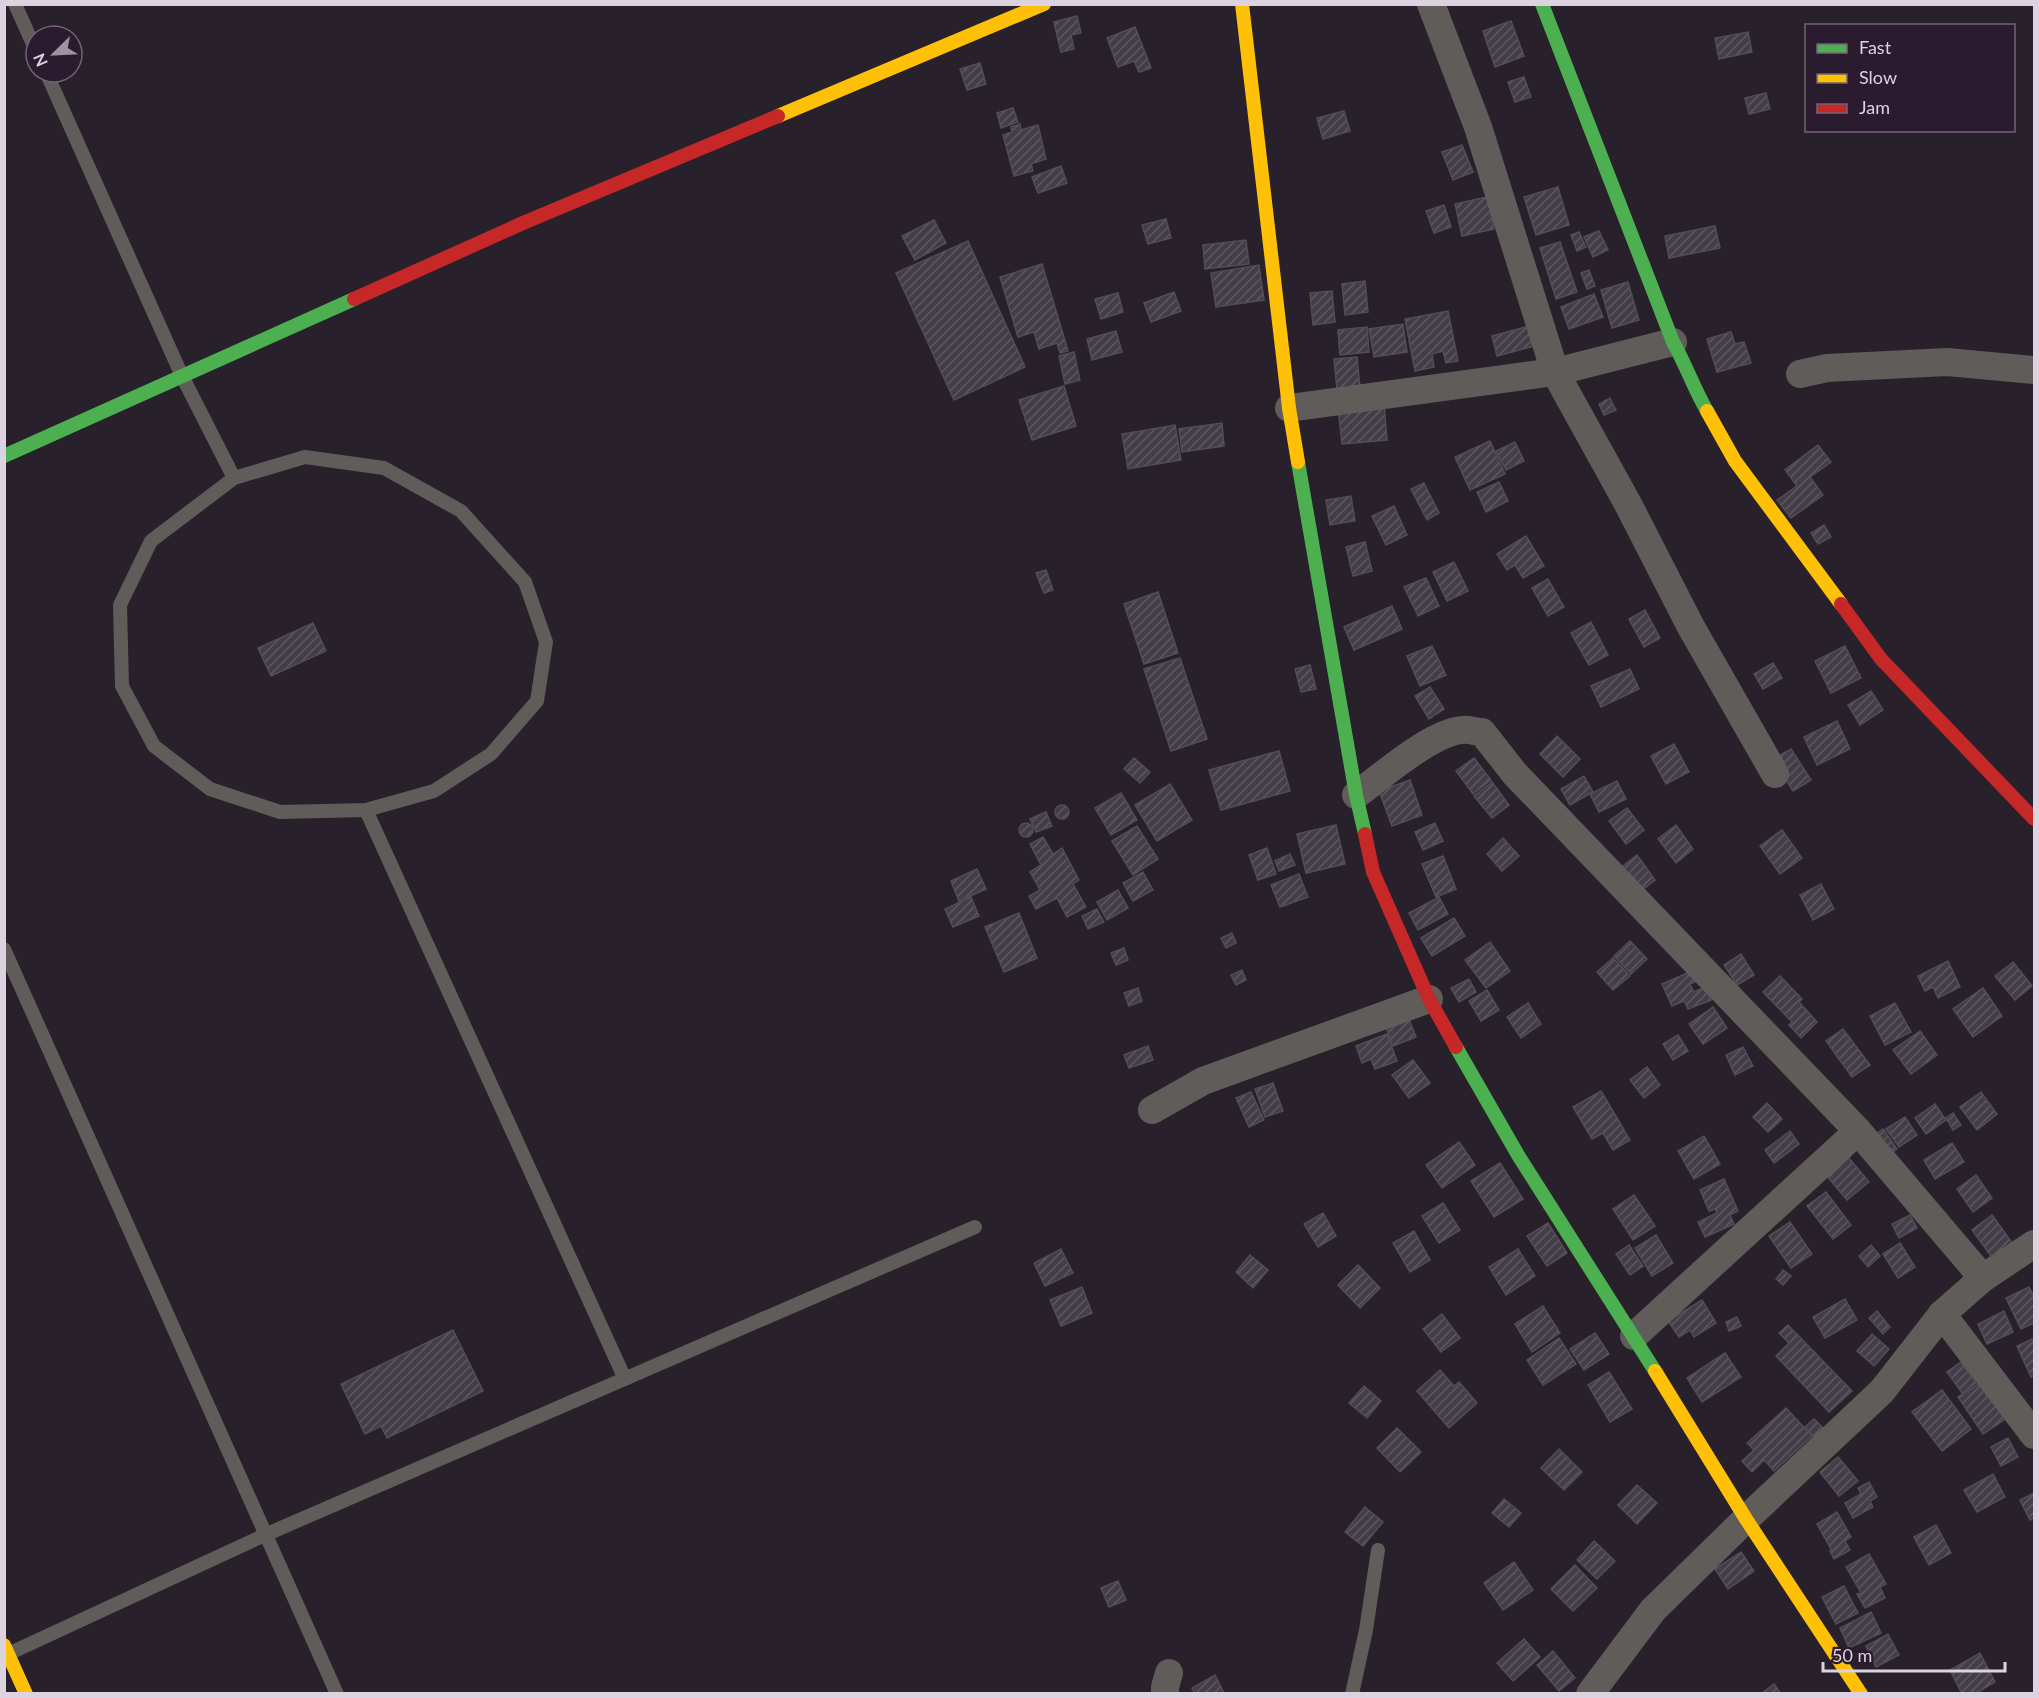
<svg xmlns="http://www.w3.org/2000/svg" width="2039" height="1698" viewBox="0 0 2039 1698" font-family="Lato,sans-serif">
  <defs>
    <pattern id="building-hatch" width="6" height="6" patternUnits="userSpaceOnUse" patternTransform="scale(1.5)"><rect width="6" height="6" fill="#423d47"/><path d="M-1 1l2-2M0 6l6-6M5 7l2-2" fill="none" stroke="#5d5861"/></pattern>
  </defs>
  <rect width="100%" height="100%" fill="#28202a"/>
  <g fill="url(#building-hatch)" stroke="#524d56" stroke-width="1.5">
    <polygon points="1077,16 1081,33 1071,35 1074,49 1061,52 1054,22"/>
    <polygon points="1511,21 1524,56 1495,67 1483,31"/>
    <polygon points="1135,27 1151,68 1139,72 1134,61 1118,67 1107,38"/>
    <polygon points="1748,32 1752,52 1719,59 1715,38"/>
    <polygon points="980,63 986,84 967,90 960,69"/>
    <polygon points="1524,77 1531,97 1515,102 1508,82"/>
    <polygon points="1766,93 1770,109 1749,114 1745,98"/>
    <polygon points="1013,108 1018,122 1001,128 997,113"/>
    <polygon points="1344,111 1350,131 1323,139 1317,118"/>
    <polygon points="1020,124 1021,130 1038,125 1046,159 1031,164 1033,171 1014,176 1003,135 1012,132 1011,127"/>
    <polygon points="1462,145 1473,172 1453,180 1442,152"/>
    <polygon points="1061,166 1067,183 1038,193 1032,177"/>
    <polygon points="1558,187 1569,225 1536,235 1524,197"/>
    <polygon points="1487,197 1494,229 1462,236 1455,204"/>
    <polygon points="1444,205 1451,227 1434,233 1426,211"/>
    <polygon points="1166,219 1171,238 1148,244 1142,225"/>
    <polygon points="934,220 946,243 915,260 902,236"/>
    <polygon points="1715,226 1720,248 1669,258 1665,236"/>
    <polygon points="1599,231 1608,250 1593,257 1584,237"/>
    <polygon points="1579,232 1586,247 1577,251 1571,235"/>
    <polygon points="1246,240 1249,264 1205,269 1203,245"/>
    <polygon points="968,241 1025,367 954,400 896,273"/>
    <polygon points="1560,242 1577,292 1556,299 1540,248"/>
    <polygon points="1042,264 1068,351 1060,353 1057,343 1039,349 1034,332 1018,337 1000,277"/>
    <polygon points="1259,265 1264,300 1216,307 1211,273"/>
    <polygon points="1589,270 1595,286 1587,289 1581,273"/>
    <polygon points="1365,281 1368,312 1345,315 1342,284"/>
    <polygon points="1628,282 1639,320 1612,328 1601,290"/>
    <polygon points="1332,291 1335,322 1313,325 1310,293"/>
    <polygon points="1174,292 1181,311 1151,322 1144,303"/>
    <polygon points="1118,293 1123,312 1101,319 1095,299"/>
    <polygon points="1594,294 1603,317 1569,329 1561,307"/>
    <polygon points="1448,311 1458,361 1446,363 1443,351 1432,354 1434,367 1415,371 1405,319"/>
    <polygon points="1403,324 1407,352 1374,357 1369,329"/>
    <polygon points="1533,325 1538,345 1497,356 1492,336"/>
    <polygon points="1367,327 1369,352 1340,355 1338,330"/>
    <polygon points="1116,331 1122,352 1092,360 1087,339"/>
    <polygon points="1731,332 1735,344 1744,342 1751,363 1717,372 1707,339"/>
    <polygon points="1074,352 1080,380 1065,384 1059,356"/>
    <polygon points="1357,357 1360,388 1337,390 1334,359"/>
    <polygon points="1064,386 1076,426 1032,440 1019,400"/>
    <polygon points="1610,398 1616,410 1604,415 1599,404"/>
    <polygon points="1384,403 1387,440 1342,444 1338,408"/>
    <polygon points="1222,423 1224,446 1182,452 1179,429"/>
    <polygon points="1175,425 1181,460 1128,469 1122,434"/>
    <polygon points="1490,441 1505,474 1470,490 1455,457"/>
    <polygon points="1515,442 1524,461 1506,470 1496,451"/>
    <polygon points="1818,445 1831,462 1810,477 1823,495 1791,518 1777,500 1797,486 1785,470"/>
    <polygon points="1499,482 1508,501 1486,512 1477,492"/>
    <polygon points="1424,483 1439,513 1427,520 1411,489"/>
    <polygon points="1351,496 1355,521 1330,525 1326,500"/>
    <polygon points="1394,506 1407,535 1386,545 1372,516"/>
    <polygon points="1824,525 1831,537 1818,544 1811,533"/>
    <polygon points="1526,536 1544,566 1523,578 1515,565 1507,570 1497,554"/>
    <polygon points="1365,542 1372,571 1353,576 1346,547"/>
    <polygon points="1454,562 1468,591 1447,601 1433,572"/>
    <polygon points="1046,570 1053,590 1044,593 1036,573"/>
    <polygon points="1426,578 1439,606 1418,616 1404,587"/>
    <polygon points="1548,579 1564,607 1548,616 1532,588"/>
    <polygon points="1158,592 1178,653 1144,664 1124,604"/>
    <polygon points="1392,606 1402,629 1354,650 1344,627"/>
    <polygon points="1645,610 1660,638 1644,647 1629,619"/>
    <polygon points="1591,622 1608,655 1589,665 1571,633"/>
    <polygon points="313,623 326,651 271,676 258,648"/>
    <polygon points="1432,646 1446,675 1420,686 1407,656"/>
    <polygon points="1845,646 1861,678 1831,693 1815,661"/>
    <polygon points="1180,658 1207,739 1171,751 1144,669"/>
    <polygon points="1773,663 1782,678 1763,689 1754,674"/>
    <polygon points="1310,665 1316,689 1301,692 1295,669"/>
    <polygon points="1630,669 1639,689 1601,707 1591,686"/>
    <polygon points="1430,687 1444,709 1429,719 1415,696"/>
    <polygon points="1871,691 1883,710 1860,725 1848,705"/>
    <polygon points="1837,721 1850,749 1817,765 1804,737"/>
    <polygon points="1557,736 1580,759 1563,777 1540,754"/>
    <polygon points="1674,744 1689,772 1666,784 1651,756"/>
    <polygon points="1791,749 1811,780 1793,791 1773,759"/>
    <polygon points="1279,751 1290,791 1221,810 1209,770"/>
    <polygon points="1134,758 1150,772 1140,783 1124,769"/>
    <polygon points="1474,758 1491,780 1473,794 1456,771"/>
    <polygon points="1584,776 1593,792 1570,805 1561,789"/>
    <polygon points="1410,780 1422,815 1392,826 1379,791"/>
    <polygon points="1617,781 1626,799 1599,812 1590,794"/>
    <polygon points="1492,782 1509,805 1492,818 1474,796"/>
    <polygon points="1170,784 1192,820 1157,841 1135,805"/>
    <polygon points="1121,793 1137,820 1111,835 1095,808"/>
    <circle cx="1062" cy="812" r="7"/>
    <polygon points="1627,808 1644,830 1626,844 1609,821"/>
    <polygon points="1046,812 1052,826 1036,832 1030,819"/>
    <polygon points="1435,823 1443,841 1423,850 1415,832"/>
    <circle cx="1026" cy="830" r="7"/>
    <polygon points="1336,825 1345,864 1306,873 1297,834"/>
    <polygon points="1676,825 1693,849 1676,863 1658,839"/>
    <polygon points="1137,826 1158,859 1133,875 1112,841"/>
    <polygon points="1782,830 1802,858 1780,874 1760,846"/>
    <polygon points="1043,837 1053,854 1062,848 1079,880 1073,884 1086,907 1067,917 1057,898 1036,909 1029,896 1040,890 1030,872 1041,865 1030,844"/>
    <polygon points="1503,838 1519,856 1502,871 1487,854"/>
    <polygon points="1267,848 1276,874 1258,880 1249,855"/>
    <polygon points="1290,854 1295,865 1279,871 1275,861"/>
    <polygon points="1637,855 1655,880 1637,894 1619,869"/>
    <polygon points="1443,856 1456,889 1436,897 1422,864"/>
    <polygon points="977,869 986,889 959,901 951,881"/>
    <polygon points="1143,872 1153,890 1133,901 1123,883"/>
    <polygon points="1299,874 1308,897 1280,907 1271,885"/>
    <polygon points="1821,884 1834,909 1813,920 1800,895"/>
    <polygon points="1118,890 1128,908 1107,920 1097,902"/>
    <polygon points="971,897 979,916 953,927 945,909"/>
    <polygon points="1439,897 1448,914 1418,930 1409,913"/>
    <polygon points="1097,909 1104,922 1088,929 1082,916"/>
    <polygon points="1019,913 1037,958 1004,972 985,927"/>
    <polygon points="1454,918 1465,936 1432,956 1421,938"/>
    <polygon points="1232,933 1236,943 1226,948 1221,938"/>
    <polygon points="1630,941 1647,959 1631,974 1614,956"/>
    <polygon points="1490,942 1510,971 1486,988 1465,960"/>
    <polygon points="1124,948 1128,960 1116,965 1111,953"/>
    <polygon points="1741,954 1754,975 1737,985 1724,965"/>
    <polygon points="1613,958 1630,976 1613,990 1597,972"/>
    <polygon points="1948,961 1960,987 1938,998 1933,987 1925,991 1918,976"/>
    <polygon points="2013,962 2032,986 2015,1000 1995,976"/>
    <polygon points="1697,969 1701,979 1690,984 1694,992 1705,987 1711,1000 1688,1009 1684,1001 1672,1006 1662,984"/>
    <polygon points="1242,970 1246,980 1236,985 1231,975"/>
    <polygon points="1780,976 1802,999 1799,1002 1817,1022 1801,1038 1789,1025 1792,1022 1763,992"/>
    <polygon points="1469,979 1476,992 1459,1002 1451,988"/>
    <polygon points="1138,988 1142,1001 1129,1006 1124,993"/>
    <polygon points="1983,988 2002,1016 1973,1037 1953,1009"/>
    <polygon points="1487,990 1499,1010 1481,1021 1469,1001"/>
    <polygon points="1528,1003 1541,1024 1521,1038 1507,1017"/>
    <polygon points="1895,1003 1911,1032 1885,1045 1870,1016"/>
    <polygon points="1713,1007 1727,1028 1703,1044 1689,1024"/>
    <polygon points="1407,1014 1416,1037 1393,1046 1384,1022"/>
    <polygon points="1843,1029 1870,1065 1852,1077 1826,1041"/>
    <polygon points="1920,1031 1937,1055 1911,1074 1893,1050"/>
    <polygon points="1387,1034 1397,1061 1375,1069 1371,1059 1362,1063 1356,1046"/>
    <polygon points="1678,1035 1688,1051 1673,1060 1663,1044"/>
    <polygon points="1148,1046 1153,1060 1129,1068 1124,1055"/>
    <polygon points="1743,1047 1753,1066 1735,1075 1726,1055"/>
    <polygon points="1413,1060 1430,1083 1409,1098 1392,1075"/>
    <polygon points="1647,1067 1660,1085 1644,1098 1630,1080"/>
    <polygon points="1273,1083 1283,1111 1265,1117 1255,1089"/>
    <polygon points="1601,1091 1630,1140 1613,1150 1603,1133 1592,1139 1573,1107"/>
    <polygon points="1251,1092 1264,1120 1249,1127 1236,1098"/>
    <polygon points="1981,1092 1997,1114 1977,1130 1960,1107"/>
    <polygon points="1767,1103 1782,1119 1768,1132 1753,1117"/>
    <polygon points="1935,1104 1946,1120 1926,1134 1915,1118"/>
    <polygon points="1953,1113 1961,1125 1953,1130 1946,1118"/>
    <polygon points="1905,1117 1917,1135 1899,1147 1886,1129"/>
    <polygon points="1883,1129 1897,1149 1887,1156 1873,1136"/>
    <polygon points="1790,1131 1799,1144 1774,1163 1765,1150"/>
    <polygon points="1704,1136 1720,1164 1694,1179 1678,1151"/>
    <polygon points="1459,1142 1475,1165 1442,1188 1426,1165"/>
    <polygon points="1952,1143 1964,1162 1935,1179 1924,1160"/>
    <polygon points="1848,1157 1869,1182 1847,1200 1826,1175"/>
    <polygon points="1500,1163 1523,1199 1494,1217 1471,1181"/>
    <polygon points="1976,1175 1992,1198 1973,1212 1957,1189"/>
    <polygon points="1724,1179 1738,1211 1730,1215 1734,1224 1705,1237 1698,1222 1717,1213 1715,1209 1709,1211 1700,1190"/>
    <polygon points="1826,1192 1851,1225 1833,1239 1807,1206"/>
    <polygon points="1634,1195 1655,1226 1633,1240 1613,1209"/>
    <polygon points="1443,1203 1460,1230 1439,1243 1422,1216"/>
    <polygon points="1323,1213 1336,1236 1318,1247 1304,1224"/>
    <polygon points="1910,1215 1917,1228 1899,1238 1892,1224"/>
    <polygon points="1992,1215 2013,1244 1993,1259 1972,1230"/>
    <polygon points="1790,1222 1812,1254 1791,1268 1769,1236"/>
    <polygon points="1548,1223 1567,1253 1547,1266 1527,1236"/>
    <polygon points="1414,1231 1430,1260 1410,1272 1393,1243"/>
    <polygon points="1656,1235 1673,1263 1652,1276 1635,1248"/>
    <polygon points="1900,1243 1915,1267 1898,1278 1883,1254"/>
    <polygon points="1629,1245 1643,1266 1630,1275 1616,1254"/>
    <polygon points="1871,1245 1880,1256 1868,1267 1859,1256"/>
    <polygon points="1061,1249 1073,1273 1045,1286 1034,1263"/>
    <polygon points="1518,1249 1535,1276 1506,1295 1489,1267"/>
    <polygon points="1250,1255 1268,1270 1253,1288 1236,1272"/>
    <polygon points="1358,1265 1380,1288 1360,1308 1338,1285"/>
    <polygon points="1783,1270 1791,1276 1783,1285 1776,1279"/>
    <polygon points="1082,1287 1092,1313 1061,1326 1050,1300"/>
    <polygon points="2029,1287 2034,1297 2034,1323 2021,1329 2006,1298"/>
    <polygon points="1845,1299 1857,1320 1825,1338 1813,1317"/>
    <polygon points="1702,1300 1716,1323 1694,1337 1690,1330 1679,1337 1668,1321"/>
    <polygon points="1543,1306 1560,1333 1532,1352 1515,1324"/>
    <polygon points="1877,1311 1890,1327 1883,1334 1869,1318"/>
    <polygon points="2004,1311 2013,1332 1987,1344 1978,1324"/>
    <polygon points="1442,1314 1460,1338 1441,1352 1423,1329"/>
    <polygon points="1737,1317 1741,1326 1729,1331 1726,1322"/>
    <polygon points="1788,1325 1852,1391 1829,1412 1776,1356 1789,1343 1779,1333"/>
    <polygon points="453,1330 483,1391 387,1438 381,1426 365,1434 341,1384"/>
    <polygon points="1595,1333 1609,1354 1584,1370 1570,1349"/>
    <polygon points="1872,1334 1889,1349 1874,1366 1857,1351"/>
    <polygon points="1559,1338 1576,1364 1543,1385 1527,1360"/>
    <polygon points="2034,1338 2034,1375 2031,1377 2017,1346"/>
    <polygon points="1725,1353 1741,1377 1702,1402 1687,1378"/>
    <polygon points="1961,1362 1976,1383 1962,1393 1947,1372"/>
    <polygon points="1440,1370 1454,1386 1459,1382 1477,1403 1449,1428 1417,1391"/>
    <polygon points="1609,1372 1632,1409 1610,1422 1588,1385"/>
    <polygon points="1983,1381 2007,1418 1983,1434 1958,1397"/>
    <polygon points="1364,1386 1381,1401 1367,1418 1349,1403"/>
    <polygon points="1942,1390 1971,1429 1942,1451 1912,1412"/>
    <polygon points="1786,1408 1812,1436 1774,1471 1764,1460 1752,1472 1742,1461 1754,1450 1747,1443"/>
    <polygon points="1814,1419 1823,1428 1814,1437 1805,1427"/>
    <polygon points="1397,1428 1421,1452 1400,1472 1377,1448"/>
    <polygon points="2008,1438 2018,1457 2001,1466 1991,1447"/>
    <polygon points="1559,1449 1582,1472 1564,1490 1541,1468"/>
    <polygon points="1838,1457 1858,1481 1839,1496 1820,1472"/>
    <polygon points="1993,1474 2005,1497 1977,1512 1964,1490"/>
    <polygon points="1869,1482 1877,1497 1870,1501 1873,1507 1853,1518 1845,1503 1861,1494 1858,1488"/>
    <polygon points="1637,1485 1657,1503 1637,1524 1618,1505"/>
    <polygon points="2034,1493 2034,1517 2030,1520 2020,1500"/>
    <polygon points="1504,1499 1521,1513 1509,1527 1492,1513"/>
    <polygon points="1365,1507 1383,1522 1363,1546 1345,1532"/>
    <polygon points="1837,1512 1851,1537 1845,1541 1850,1550 1834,1559 1830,1551 1832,1551 1817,1524"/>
    <polygon points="1936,1525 1951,1553 1929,1565 1914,1537"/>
    <polygon points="1594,1541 1615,1561 1597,1579 1577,1560"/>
    <polygon points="1741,1552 1754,1571 1728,1589 1715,1569"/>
    <polygon points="1869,1554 1886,1584 1880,1587 1885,1598 1865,1608 1857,1594 1861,1593 1846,1567"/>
    <polygon points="1514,1562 1533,1590 1503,1610 1484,1583"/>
    <polygon points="1575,1565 1597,1588 1573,1611 1551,1589"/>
    <polygon points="1118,1581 1126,1600 1109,1607 1101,1588"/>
    <polygon points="1844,1586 1858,1613 1836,1624 1822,1597"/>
    <polygon points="1871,1612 1881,1633 1849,1648 1840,1628"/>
    <polygon points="1888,1634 1899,1655 1876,1667 1866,1646"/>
    <polygon points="1524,1639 1540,1657 1513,1681 1497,1663"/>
    <polygon points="1553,1651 1575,1678 1559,1691 1537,1665"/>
    <polygon points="1980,1653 1995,1682 1975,1694 1962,1694 1950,1670"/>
    <polygon points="1215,1675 1224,1693 1195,1694 1192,1688"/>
    <polygon points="1774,1684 1781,1694 1761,1694"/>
  </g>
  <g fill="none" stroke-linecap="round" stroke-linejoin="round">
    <g stroke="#5f5c5a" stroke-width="14">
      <polyline points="15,4 36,51"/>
      <polyline points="46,72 182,376 234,478"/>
      <polygon points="305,457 384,468 461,511 525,582 546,642 537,701 491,754 434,791 366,810 280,812 210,789 154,746 122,686 120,605 151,541 234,478"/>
      <polyline points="366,810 625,1379"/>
      <polyline points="4,949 337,1694"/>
      <polyline points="8,1654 267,1534 975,1227"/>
      <polyline points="1352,1694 1366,1630 1378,1550"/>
    </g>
    <g stroke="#5f5c5a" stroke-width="28">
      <polyline points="1431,4 1478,127 1555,372 1628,504 1691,627 1775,774"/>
      <polyline points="1800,374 1827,368 1947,362 2034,370"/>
      <polyline points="1289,408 1555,372 1673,342"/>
      <path d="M1356 795C1381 777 1433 731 1463 730 1469 729 1476 732 1482 732L1515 774 1858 1131 1983 1278"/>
      <polyline points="1152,1110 1203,1081 1429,999"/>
      <polyline points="1942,1314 2034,1435"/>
      <polyline points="1634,1336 1858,1131"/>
      <polyline points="1165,1694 1165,1687 1169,1673"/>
      <polyline points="1590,1694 1653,1610 1746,1519 1882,1391 1942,1314 1983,1278 2034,1244"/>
    </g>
    <g stroke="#4caf50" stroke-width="14">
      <path d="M1542 4 1673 342C1686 365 1694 389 1707 411"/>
      <polyline points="4,456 354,299"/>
      <polyline points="1298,462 1356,795 1365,834"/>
      <polyline points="1456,1047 1518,1155 1655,1371"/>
    </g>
    <g stroke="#ffc107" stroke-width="14">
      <polyline points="1242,4 1289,408 1298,462"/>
      <polyline points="778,116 1044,4"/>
      <polyline points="1707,411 1735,461 1841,604"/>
      <polyline points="1655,1371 1746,1519 1861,1694"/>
      <polyline points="4,1645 26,1694"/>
    </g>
    <g stroke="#c62828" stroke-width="14">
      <polyline points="354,299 523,223 778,116"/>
      <polyline points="1841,604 1881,659 2034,819"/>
      <polyline points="1365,834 1373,872 1429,999 1456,1047"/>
    </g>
  </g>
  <rect width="2039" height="1698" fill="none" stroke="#ddd2df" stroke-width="12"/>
  <rect x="1805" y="24" width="210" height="108" fill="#2b1b2f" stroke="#726475" stroke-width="1.5"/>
  <rect x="1817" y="44" width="30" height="9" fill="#4caf50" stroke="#726475" stroke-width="1.5"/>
  <text x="1859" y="54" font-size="18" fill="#ddd2df">Fast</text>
  <rect x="1817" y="74" width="30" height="9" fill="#ffc107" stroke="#726475" stroke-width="1.5"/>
  <text x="1859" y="84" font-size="18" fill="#ddd2df">Slow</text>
  <rect x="1817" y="104" width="30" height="9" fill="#c62828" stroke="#726475" stroke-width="1.5"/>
  <text x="1859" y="114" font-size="18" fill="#ddd2df">Jam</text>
  <g transform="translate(54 54) rotate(246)"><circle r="28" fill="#2b1b2f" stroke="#726475" stroke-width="1.5"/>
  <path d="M0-4.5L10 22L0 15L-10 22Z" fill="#9e94a0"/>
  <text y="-9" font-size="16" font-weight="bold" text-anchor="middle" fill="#ddd2df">N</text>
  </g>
  <path d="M1823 1662v9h182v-9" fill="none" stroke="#ddd2df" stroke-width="3"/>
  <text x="1832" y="1662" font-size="18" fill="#ddd2df" stroke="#2b1b2f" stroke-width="4.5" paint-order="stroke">50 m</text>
</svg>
